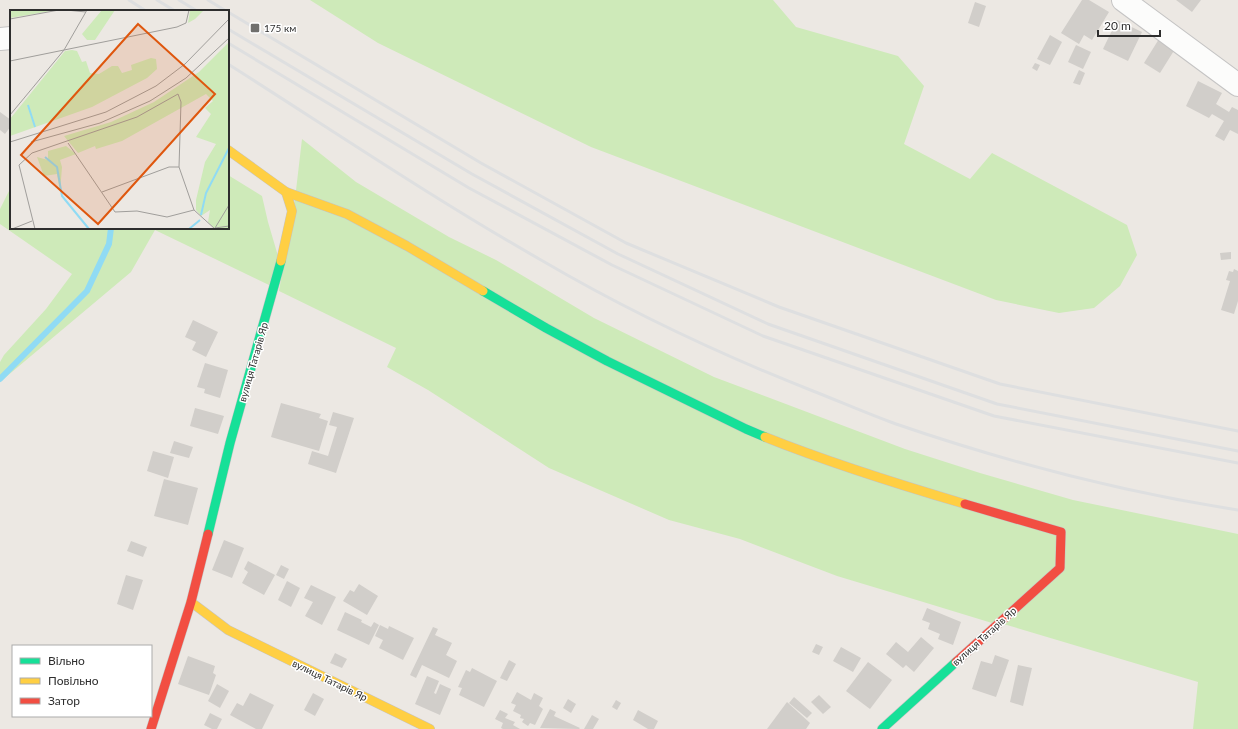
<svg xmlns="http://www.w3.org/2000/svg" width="1238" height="729" viewBox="0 0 1238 729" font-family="Lato,sans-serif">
  <rect width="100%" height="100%" fill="#ece8e3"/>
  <g fill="#ceeab9">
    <polygon points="310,0 773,0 796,27 898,56 924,86 904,144 970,179 992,153 1127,225 1137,255 1120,286 1094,308 1059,313 996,300 591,147 378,43"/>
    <polygon points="302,139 356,182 449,237 496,260 594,318 714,377 905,449 980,473 1073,500 1238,534 1238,729 1193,729 1198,682 1007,625 992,623 920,601 837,576 740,539 669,520 549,468 428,390 387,367 396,348 279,291 295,199"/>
    <polygon points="228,175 262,196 268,222 278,256 269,285 155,230 131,272 0,382 0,362 4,355 46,309 72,274 0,224 0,209 11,187 11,228 228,228"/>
  </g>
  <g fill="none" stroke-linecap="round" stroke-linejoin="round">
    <polyline stroke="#90dbf4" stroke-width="6" points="0,379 87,291 109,244 111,228"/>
  </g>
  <g fill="#d1ceca">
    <polygon points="1082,0 1089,0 1109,12 1092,40 1084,35 1079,44 1061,33"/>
    <polygon points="1176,0 1201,0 1192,12"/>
    <polygon points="975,2 986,6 979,27 968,23"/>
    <polygon points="1117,20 1142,32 1128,61 1103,49"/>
    <polygon points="1050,35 1062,42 1050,65 1037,59"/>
    <polygon points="1159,39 1175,49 1160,73 1144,63"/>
    <polygon points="1076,45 1091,52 1083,69 1068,62"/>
    <polygon points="1035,63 1040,65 1037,71 1032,68"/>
    <polygon points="1079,70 1085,73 1080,85 1073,83"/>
    <polygon points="1198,81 1222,93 1216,104 1229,112 1232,107 1238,110 1238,134 1230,130 1224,141 1215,136 1224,121 1212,114 1209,118 1186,106"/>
    <polygon points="0,112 11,120 11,126 5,134 0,130"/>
    <polygon points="1231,252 1231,259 1221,260 1220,253"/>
    <polygon points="1234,269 1238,271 1238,301 1234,314 1221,310 1230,281 1226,280 1229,271 1233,272"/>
    <polygon points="193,320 218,332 206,357 192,350 196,342 185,337"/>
    <polygon points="205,363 228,370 220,398 204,393 205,389 197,387"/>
    <polygon points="281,403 321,414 319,418 328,421 319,451 271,437"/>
    <polygon points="195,408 224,416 218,434 190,426"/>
    <polygon points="333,412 354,418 336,473 308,464 312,451 328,456 337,427 329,425"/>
    <polygon points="174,441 193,447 189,458 170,453"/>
    <polygon points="153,451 174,457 168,478 147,471"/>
    <polygon points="164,479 198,488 188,525 154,516"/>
    <polygon points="224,540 244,548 232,578 212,570"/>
    <polygon points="131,541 147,547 143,557 127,551"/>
    <polygon points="248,561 275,575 264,595 242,583 248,572 244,569"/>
    <polygon points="281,565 289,569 284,579 276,575"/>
    <polygon points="126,575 143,580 133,610 117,604"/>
    <polygon points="287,581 300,588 291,607 278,600"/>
    <polygon points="359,584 378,596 367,615 343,601 350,590 354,592"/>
    <polygon points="311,585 336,597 322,625 305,616 313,602 304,598"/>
    <polygon points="927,608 961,622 953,645 938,639 940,634 928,629 930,623 922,620"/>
    <polygon points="345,612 362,620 361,622 371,627 374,622 379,625 369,645 337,630"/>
    <polygon points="380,625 388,629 389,626 414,638 403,660 379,648 383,640 375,636"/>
    <polygon points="433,627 438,629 435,635 452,643 446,655 457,661 449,678 422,665 416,678 410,675"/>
    <polygon points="921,637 934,648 914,672 906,665 903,668 886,654 896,642 908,652"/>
    <polygon points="816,644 823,647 819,655 812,652"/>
    <polygon points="841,647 861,658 853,672 833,661"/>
    <polygon points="335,653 347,659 342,668 330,663"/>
    <polygon points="995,655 1009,660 996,697 972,689 981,661 992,664"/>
    <polygon points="188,656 215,666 213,673 216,675 209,695 178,684"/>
    <polygon points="509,660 516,664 507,681 500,678"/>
    <polygon points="868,662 892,680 870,709 846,691"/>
    <polygon points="1018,665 1032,668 1023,706 1010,702"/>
    <polygon points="472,668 497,681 484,707 459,695 462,688 458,687 466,670 470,672"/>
    <polygon points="427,676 439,681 434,693 436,694 440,684 451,689 440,715 415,704"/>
    <polygon points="217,684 229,691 220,708 208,701"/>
    <polygon points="517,692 531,700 534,693 543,698 539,706 543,709 535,725 530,723 528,726 522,722 524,719 520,718 521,715 513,711 516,705 511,703"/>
    <polygon points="250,693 274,705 262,729 256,729 230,715 237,703 243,706"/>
    <polygon points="313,693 324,699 315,716 304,710"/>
    <polygon points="819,695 831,707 823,714 811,702"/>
    <polygon points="794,697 812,713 807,718 789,703"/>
    <polygon points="568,699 576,704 571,713 563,708"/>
    <polygon points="616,700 621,703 617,710 612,707"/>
    <polygon points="787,702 810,723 806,729 767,729"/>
    <polygon points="550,709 556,712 554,716 580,728 579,729 540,728"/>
    <polygon points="500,710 508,714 505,718 515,722 513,725 520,729 503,729 501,728 503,723 495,719"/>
    <polygon points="638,710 658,721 654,729 648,729 633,720"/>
    <polygon points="210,713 222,719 217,729 212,729 204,725"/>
    <polygon points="592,715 599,719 593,729 584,729"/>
  </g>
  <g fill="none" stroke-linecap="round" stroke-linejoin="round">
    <g stroke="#c5c4c4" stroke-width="24">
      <g id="street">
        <polyline points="1123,0 1238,85"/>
        <polyline points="0,39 11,38"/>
      </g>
    </g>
    <g stroke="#c5c4c4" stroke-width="10">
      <g id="fast">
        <polyline points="483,291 546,328 607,361 746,429 765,437"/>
        <polyline points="208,534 230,443 281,261"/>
        <polyline points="882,729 956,662"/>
      </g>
    </g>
    <g stroke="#c5c4c4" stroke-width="10">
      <g id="slow">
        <polyline points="228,150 286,192 347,214 407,246 483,291"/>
        <polyline points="281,261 292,211 286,192"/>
        <path d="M765 437C830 463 897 484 965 504"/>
        <polyline points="191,602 228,630 430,729"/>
      </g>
    </g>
    <g stroke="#c5c4c4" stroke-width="10">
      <g id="jam">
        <polyline points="956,662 1060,568 1061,532 965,504"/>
        <polyline points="151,729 191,602 208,534"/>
      </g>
    </g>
    <use href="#street" stroke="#fcfcfb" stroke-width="22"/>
    <use href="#fast" stroke="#16e098" stroke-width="9"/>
    <use href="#slow" stroke="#ffcf43" stroke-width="9"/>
    <use href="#jam" stroke="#f24e42" stroke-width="9"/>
    <g stroke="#dedfe0" stroke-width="3">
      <polyline points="129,0 146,11"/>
      <polyline points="157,0 175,11"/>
      <polyline points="179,0 197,11"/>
      <polyline points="208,0 226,11"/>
      <polyline points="228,12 481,163 626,243 779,307 1000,384 1238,431"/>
      <polyline points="228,29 472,174 618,254 768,324 997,404 1238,451"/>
      <polyline points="228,43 469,188 612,265 763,336 994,416 1238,463"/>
      <path d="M228 64C332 130 434 199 541 260 628 311 719 354 813 391 841 402 868 414 896 424 1007 462 1122 492 1238 510"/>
    </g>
  </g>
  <rect fill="#706f6d" stroke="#fff" stroke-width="1.5" x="250" y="23" width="10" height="10" rx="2"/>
  <g text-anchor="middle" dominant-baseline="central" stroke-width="3" stroke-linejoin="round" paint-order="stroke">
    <g font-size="10" fill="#2e2e2e" stroke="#fff" text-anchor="start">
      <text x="264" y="28">175 км</text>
    </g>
    <g font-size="10" fill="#2e2e2e" stroke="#fff">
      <text transform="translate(253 362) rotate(-74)">вулиця Татарів Яр</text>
      <text transform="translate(984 636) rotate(-42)">вулиця Татарів Яр</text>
      <text transform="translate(330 680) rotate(26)">вулиця Татарів Яр</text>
    </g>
  </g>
  <g transform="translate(10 10)">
    <rect width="219" height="219" fill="#ece8e3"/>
    <path d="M0 0H47L0 8ZM92 0H105L85 30H77L72 24ZM194 0 185 9 178 13 180 1ZM219 32V219H205L198 212 200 200 191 206 186 200V190L195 152 206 134 186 127 201 104 195 98 203 91 196 84 112 131 86 139 85 136 68 143 54 126 101 112 144 92 189 62ZM62 40 67 41 72 52 76 51 80 63 89 64 102 56H108L112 63 122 60 121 55 141 48 146 49 147 59 137 68 82 97 0 126V109L55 41ZM56 136 66 144 50 150 52 157 50 182 47 164 34 166 27 147 38 150V141Z" fill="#ceeab9"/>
    <path fill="none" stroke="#90dbf4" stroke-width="2" d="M18 95 25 117M35 147 47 157 52 186 79 219M191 205 196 183 219 138M179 219 190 210"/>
    <path fill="none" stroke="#a09e9b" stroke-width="1" d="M56 0 76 2M0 9 49 0M0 51 167 17 176 13 179 0M0 105 54 40 77 0M0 132 96 102 146 76 175 54 219 9M21 132 90 113 140 91 176 68 219 28M58 133 105 202 127 201 157 207 184 200 205 219M9 155 22 143 127 107 168 84 171 92 169 157H159L92 182M9 155 25 219M169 157 184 200M205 218 219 195M205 218 219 216M2 219 22 211"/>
    <path fill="#df570e" fill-opacity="0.15" stroke="#df570e" stroke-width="2" d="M128 14 205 84 88 214 11 145Z"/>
    <rect width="219" height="219" fill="none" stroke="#2e2e2e" stroke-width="2"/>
  </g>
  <rect x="12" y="645" width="140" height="72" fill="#ffffff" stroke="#ababab"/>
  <rect x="20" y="658" width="20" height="6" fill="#16e098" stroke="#ababab"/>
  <text x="48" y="665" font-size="12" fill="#2e2e2e">Вільно</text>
  <rect x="20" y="678" width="20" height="6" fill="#ffcf43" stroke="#ababab"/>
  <text x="48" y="685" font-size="12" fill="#2e2e2e">Повільно</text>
  <rect x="20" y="698" width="20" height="6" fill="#f24e42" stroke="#ababab"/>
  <text x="48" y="705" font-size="12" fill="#2e2e2e">Затор</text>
  <path d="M1098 30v6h62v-6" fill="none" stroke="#2e2e2e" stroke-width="2"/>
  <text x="1104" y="30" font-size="12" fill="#2e2e2e" stroke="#ffffff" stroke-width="3" paint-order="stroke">20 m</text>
</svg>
